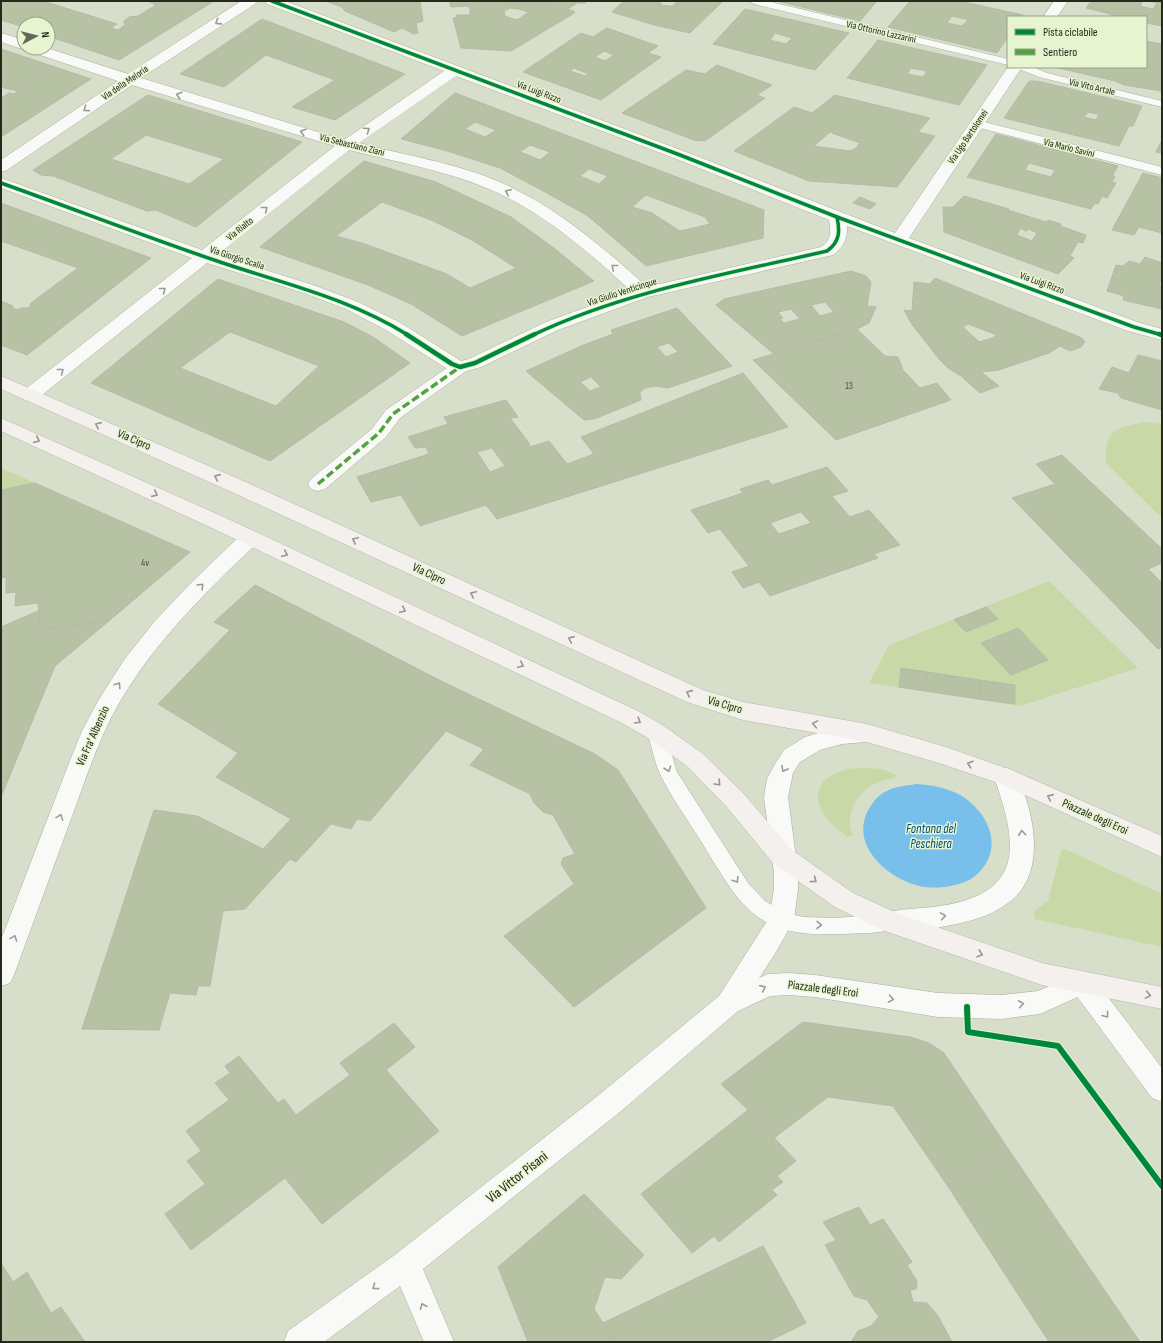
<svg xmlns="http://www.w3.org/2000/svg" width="1163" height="1343" viewBox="0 0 1163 1343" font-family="'Sofia Sans Condensed',sans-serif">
  <rect width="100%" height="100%" fill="#d7dfca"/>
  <g fill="#c8d9a7">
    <path d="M1146 422 1162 424V518L1106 463C1104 429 1116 427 1146 422Z"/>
    <polygon points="1,468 35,483 1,490"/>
    <polygon points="1049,581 1138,668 1020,706 869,683 889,645"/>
    <path d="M859 768C873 768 885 768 896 775V777C889 779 880 781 873 785 856 794 844 817 853 835L847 837C842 832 836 828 830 822 812 803 813 780 841 771 847 769 853 769 859 768Z"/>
    <polygon points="1065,849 1162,894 1162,947 1035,919 1034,911 1048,901 1061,851"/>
  </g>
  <path fill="#79bfeb" d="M916 784C933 785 950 788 965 798 986 813 1001 841 985 865 981 871 975 877 969 880 956 886 941 889 925 887 891 882 846 845 870 807 874 801 879 794 887 791 896 786 906 786 916 784Z"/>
  <g fill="#b7c1a4" stroke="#b4bbaa" fill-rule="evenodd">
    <polygon points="1,1 43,1 117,24 111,28 118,30 126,24 123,22 129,17 138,16 156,5 147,1 214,1 119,60 48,36 48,24 24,24 24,27 1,20"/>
    <polygon points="326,1 420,1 423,21 416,23 418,33 414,34 402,28 394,32 345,11 342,7"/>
    <path d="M449 1 530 2 587 1 585 3H577L568 9 575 12 571 15 511 51 461 48 453 18 457 17 456 15H470V9L468 6 451 7ZM510 8 519 9 529 12 517 20 505 16 504 11Z"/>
    <polygon points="624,1 662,1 660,3 661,5 670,6 673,6 677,1 723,1 690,33 654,25 612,12"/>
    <polygon points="777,1 877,1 860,21"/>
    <path d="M910 1H960L1023 15 1022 17H1008V37L997 53 888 27ZM952 16 968 20 962 26 947 23Z"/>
    <polygon points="1091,1 1143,1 1140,6 1153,9 1157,3 1148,1 1162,1 1162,26 1146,23 1146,17 1114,17 1110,14 1086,8"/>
    <path d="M745 9 849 33 815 70 713 44ZM775 33 792 38 786 44 770 40Z"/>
    <polygon points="262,19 405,74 335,120 292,107 335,80 266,55 224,87 180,74"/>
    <path d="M607 28 658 46 648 53 661 57 601 100 523 72 581 33 593 37ZM604 51 614 55 605 61 595 57ZM574 68 589 74 585 76 570 71Z"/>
    <path d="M878 40 987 65 959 105 847 78ZM911 68 927 71 923 77 907 74Z"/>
    <polygon points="1146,41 1162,44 1161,91 1124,85 1115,81 1054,67 1146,67"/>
    <polygon points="1,49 91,79 1,137 1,98 9,93 14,94 18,91 4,88 1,84"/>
    <polygon points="717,65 772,85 757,95 765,98 705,141 694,140 622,113 686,70 705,74"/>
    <path d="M1029 81H1037L1142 106 1133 126H1129L1119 146 1004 118ZM1086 112 1099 114 1096 120 1083 117 1087 114Z"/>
    <path d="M455 93 764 210 763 238 646 266 588 216 545 192 500 168 444 150 401 139ZM475 122 496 130 485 137 465 129ZM530 145 550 152 540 160 520 152ZM589 169 608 176 599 184 580 176ZM646 195 705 217 710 224 680 231 652 213 632 207Z"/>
    <path d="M148 95 302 142 196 227 156 210 147 211 53 176 41 175 33 170ZM146 135 224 159 189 184 111 159Z"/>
    <path d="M835 95 930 118 918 132 935 136 897 187 809 181 734 151 794 107 812 113ZM830 132 840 136 860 143 855 149 850 151 814 146Z"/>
    <path d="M996 134 1118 166 1112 176H1115L1112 182 1116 183 1107 198 1102 196 1098 204 1095 203 1091 209 967 177ZM1029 163 1055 170 1051 177 1025 170Z"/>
    <polygon points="1162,140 1162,153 1156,152"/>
    <path d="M364 161 436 182 511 217 554 248 594 281 462 336 411 304 368 285 260 247ZM382 202 431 220 472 240 516 268 470 288 447 274 362 243 336 236Z"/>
    <polygon points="1143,173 1162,178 1162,233 1139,227 1134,235 1112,230"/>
    <path d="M964 196 1009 209 1008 210 1046 222 1048 220 1061 224 1060 226 1086 235 1083 243 1078 242 1070 256 1074 258 1058 274 944 232 943 207H953ZM1020 228 1026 231 1029 229 1037 233 1032 241 1017 235Z"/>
    <polygon points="860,197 876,204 870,209 853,203"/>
    <polygon points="1,203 151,258 27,355 1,345 1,301 13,306 13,308 17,310 21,308 29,308 31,303 78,268 1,241"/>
    <polygon points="1145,257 1162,263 1162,279 1159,285 1162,286 1162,309 1123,300 1124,296 1107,291 1116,265 1123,266 1129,261 1140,264"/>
    <path d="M851 271 866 276 871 282 867 306 876 307 869 323 857 329 774 354 716 305 724 299ZM825 302 834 312 820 316 811 305ZM791 309 800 319 784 323 780 319 783 318 778 312Z"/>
    <path d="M935 278 1082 338 1085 342 1081 347 1070 351 1060 346 1049 353 999 370 981 372 999 386 980 393 961 376 948 368 939 359 911 323 904 310 912 311 914 282 930 284ZM968 324 997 335 992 338 979 342 963 327Z"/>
    <path d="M218 279 344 322 373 337 410 363 270 461 91 383ZM230 332 319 366 276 406 180 368Z"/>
    <path d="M677 308 732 366 668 388 655 386 645 388 640 392 641 400 594 419 584 420 526 371 581 346 613 334 611 330ZM669 343 678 352 666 357 657 347ZM591 377 601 387 590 391 580 382Z"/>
    <polygon points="857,329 885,356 898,357 903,370 920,388 937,383 951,400 836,440 753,360"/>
    <polygon points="1138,355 1162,361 1162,410 1121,398 1118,393 1099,389 1112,367 1129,373"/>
    <path d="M743 373 788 427 497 519 486 505 420 526 401 495 371 502 357 477 429 454 426 447 415 448 408 437 448 424 444 417 506 400 518 417 510 418 529 443 530 447 549 441 567 464 594 454 581 437ZM492 448 505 466 490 472 477 452Z"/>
    <polygon points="1062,455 1162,549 1162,563 1148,569 1162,583 1162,647 1158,649 1012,498 1055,484 1036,464"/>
    <path d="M827 467 848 491 832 496 850 517 869 510 900 545 874 554 878 558 770 596 759 582 743 588 732 572 749 566 720 529 708 533 691 510 743 493 740 489 768 480 772 485ZM801 512 811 523 779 534 770 523Z"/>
    <polygon points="35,483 190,552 110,620 40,630 38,603 15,606 16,592 6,593 6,577 1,578 1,490"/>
    <polygon points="255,585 445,683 595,754 618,770 706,908 574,1007 504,936 574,884 561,864 563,858 575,854 553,815 543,812 534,803 530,794 470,765 484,749 446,731 370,821 357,819 351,829 331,824 296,862 290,859 245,909 223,911 210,986 198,986 196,995 170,993 159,1030 82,1029 154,810 197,816 263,849 291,819 216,777 238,753 158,704 230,630 214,622"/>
    <polygon points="986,607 998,619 966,632 954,620"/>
    <polygon points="38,611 40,630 110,620 55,666 1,797 1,627"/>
    <polygon points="1018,628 1048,660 1011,675 981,643"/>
    <polygon points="901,668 927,672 925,691 899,687"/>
    <polygon points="927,672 980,680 979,699 925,691"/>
    <polygon points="980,680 1015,685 1015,704 979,699"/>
    <polygon points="803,1022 910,1037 929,1043 944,1053 1011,1153 947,1185 893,1106 828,1097 774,1138 748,1110 721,1084"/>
    <polygon points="394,1023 415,1047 386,1070 439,1131 322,1224 285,1178 191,1250 165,1214 205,1184 187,1161 201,1151 186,1131 229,1100 215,1083 230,1073 225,1066 239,1056 278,1103 284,1099 296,1115 350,1075 340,1063"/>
    <polygon points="748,1110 796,1161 777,1176 783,1182 772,1190 777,1195 719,1242 714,1236 692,1253 641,1194"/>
    <polygon points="1011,1153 1140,1342 1049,1342 947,1185"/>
    <polygon points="584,1194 644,1255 621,1279 605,1277 594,1309 603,1323 612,1342 528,1342 498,1267"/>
    <polygon points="859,1207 870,1225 883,1219 912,1262 907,1265 917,1281 916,1289 910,1290 913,1302 927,1303 938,1316 952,1342 851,1342 858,1331 871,1326 879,1317 867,1300 854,1296 825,1245 836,1240 823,1222"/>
    <polygon points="763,1246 806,1323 767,1342 612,1342 603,1323"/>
    <polygon points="1,1263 13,1282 27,1272 51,1313 61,1307 85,1342 1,1342"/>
  </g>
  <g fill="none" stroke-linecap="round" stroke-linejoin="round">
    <g stroke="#a8af9f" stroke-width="1">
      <g id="service">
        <polygon points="749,1 767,1 1008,59 1008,65 754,4"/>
        <polygon points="1017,67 1033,67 1047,73 1162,101 1162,107 1039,77 1019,69"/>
        <polygon points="976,120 1162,167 1162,175 972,126 970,124 972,122"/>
        <path d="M656 725 662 727 665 732 677 772 748 883 765 901 785 913 804 917 834 918 891 914 898 916 901 922 898 928C881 934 859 933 841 934 752 938 741 905 699 838 686 817 671 797 661 776 654 762 652 746 647 732L650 727Z"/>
      </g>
    </g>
    <g stroke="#a8af9f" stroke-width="1">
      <polygon id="pedestrian" points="460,361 466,363 469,367 466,371 400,418 386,437 325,489 318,491 311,489 308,484 311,479 372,429 386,410 454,363"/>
    </g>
    <g stroke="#a8af9f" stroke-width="1">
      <g id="minor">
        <path d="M241 1H257L255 4 141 78 344 140 444 71 267 4 265 1H285L686 152 895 233 1008 67H1022L909 238 1140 323 1162 329V340L1128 331 847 226C848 239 843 247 833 255L648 297 558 330 481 367 460 373 446 368 386 330 346 309 304 293 207 263 37 399 30 401 23 399 21 395 23 391 192 258 1 188V178L202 250 335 146 132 85 7 170 1 172V160L118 81 28 51 26 49 19 48 1 42V33L24 40V48H47L128 74ZM456 76 674 158 829 220C831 231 832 240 821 247L647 287C603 247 557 208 502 183 457 163 407 156 359 143ZM349 150C396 162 444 170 489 189 543 212 589 252 631 291L546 322 469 359 461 361 399 322 358 302 316 286 217 255Z"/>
        <polygon points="1054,1 1068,1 1057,17 1043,17"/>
        <path d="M250 531 257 533 260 538 257 543C206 592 154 642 118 705 98 740 85 781 71 819 52 871 33 923 14 975L10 983 1 986V940L69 763 82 731 98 701 124 660 155 621 189 585 225 550 243 533Z"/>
        <polygon points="1082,972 1091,975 1095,983 1091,991 1040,1014 1001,1019 938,1017 815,997 789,995 770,996 728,1016 719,1012 715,1004 719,996 768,974 789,973 815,975 938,993 1001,995 1038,991"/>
      </g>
    </g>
    <g stroke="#a8af9f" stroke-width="1">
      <g id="tertiary">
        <path d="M1006 768 1014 771C1034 808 1049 874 1008 903 990 917 967 922 946 926 928 930 899 935 882 930L878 922 882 914C900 908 921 909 940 906 1025 893 1018 845 994 777L998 771Z"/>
        <polygon points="1082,972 1091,975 1162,1068 1162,1102 1152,1098 1073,991 1069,983 1073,975"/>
      </g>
    </g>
    <g stroke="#a8af9f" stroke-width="1">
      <polygon id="secondary" points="865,724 873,727 876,733 873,739 865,742 842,744 820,750 800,762 793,773 788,797 798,873 798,889 794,920 776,952 737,1012 620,1112 423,1269 454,1342 424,1342 400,1286 324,1342 284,1342 288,1331 396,1254 600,1094 719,996 769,918 774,889 774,873 764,797 767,779 775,764 784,750 805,737 842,726"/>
    </g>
    <g stroke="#bab5ac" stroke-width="1">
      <g id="primary">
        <polygon points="1,376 248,483 703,690 743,702 867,724 946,747 1014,771 1162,836 1162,857 998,783 942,764 867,742 743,720 687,702 234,493 1,389"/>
        <polygon points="1,418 226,518 640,712 664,726 703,754 742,792 792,850 853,893 899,914 1042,963 1162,987 1162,1009 1042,985 882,930 835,907 774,864 726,806 687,766 648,738 624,724 212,528 1,431"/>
      </g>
    </g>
    <use href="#service" fill="#f9faf7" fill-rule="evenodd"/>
    <use href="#pedestrian" fill="#f9faf7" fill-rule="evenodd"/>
    <use href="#minor" fill="#f9faf7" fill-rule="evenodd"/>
    <use href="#tertiary" fill="#f9faf7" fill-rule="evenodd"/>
    <use href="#secondary" fill="#f9faf7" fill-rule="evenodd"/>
    <use href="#primary" fill="#f4f0ee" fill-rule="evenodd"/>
    <polyline stroke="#50a340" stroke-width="3.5" stroke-dasharray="8 3.5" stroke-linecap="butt" points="318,484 379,433 393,414 460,367"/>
    <g stroke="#e6f4cf" stroke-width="5.5">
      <g id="cycleway-far2">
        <polyline points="272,1 680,155 837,217 1134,327 1162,335"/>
        <path d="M1 183C74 209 146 237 220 262 285 284 348 298 408 335"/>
        <path d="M533 335C625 291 728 274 827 251 840 242 840 231 837 217"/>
      </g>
    </g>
    <g stroke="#e6f4cf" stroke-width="7">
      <g id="cycleway-far1">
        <polyline points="406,334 452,364 460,367 475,363 535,334"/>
        <polyline points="1159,334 1162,335"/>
      </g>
    </g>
    <g stroke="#e6f4cf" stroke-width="8">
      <polyline id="cycleway" points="967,1007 968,1032 1058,1046 1162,1186"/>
    </g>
    <use href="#cycleway-far2" stroke="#00873e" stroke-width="3.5"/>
    <use href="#cycleway-far1" stroke="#00873e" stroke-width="4.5"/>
    <use href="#cycleway" stroke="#00873e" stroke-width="6"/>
  </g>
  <defs><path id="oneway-chevron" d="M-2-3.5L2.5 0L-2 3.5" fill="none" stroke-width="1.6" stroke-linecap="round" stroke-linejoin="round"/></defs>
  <g stroke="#999c94">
    <use href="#oneway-chevron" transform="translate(218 22) rotate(147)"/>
    <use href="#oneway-chevron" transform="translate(179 95) rotate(-163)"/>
    <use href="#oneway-chevron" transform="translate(86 109) rotate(146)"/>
    <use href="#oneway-chevron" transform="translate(367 130) rotate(-35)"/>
    <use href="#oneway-chevron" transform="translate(303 132) rotate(-163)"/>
    <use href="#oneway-chevron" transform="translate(508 192) rotate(-154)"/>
    <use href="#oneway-chevron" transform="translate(265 209) rotate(-39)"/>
    <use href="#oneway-chevron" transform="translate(614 267) rotate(-141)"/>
    <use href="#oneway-chevron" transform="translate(163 290) rotate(-38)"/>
    <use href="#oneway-chevron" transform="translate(61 371) rotate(-38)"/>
    <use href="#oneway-chevron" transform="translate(201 586) rotate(-46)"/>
    <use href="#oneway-chevron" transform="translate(118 685) rotate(-57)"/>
    <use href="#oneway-chevron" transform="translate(668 769) rotate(71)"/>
    <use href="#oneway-chevron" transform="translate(784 769) rotate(119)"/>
    <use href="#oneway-chevron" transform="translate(60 817) rotate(-69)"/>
    <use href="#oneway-chevron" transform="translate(1022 833) rotate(-95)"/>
    <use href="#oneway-chevron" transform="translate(736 880) rotate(58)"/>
    <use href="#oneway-chevron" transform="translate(943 916) rotate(-9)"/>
    <use href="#oneway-chevron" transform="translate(819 925) rotate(1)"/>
    <use href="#oneway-chevron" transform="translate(14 938) rotate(-70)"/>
    <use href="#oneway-chevron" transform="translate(763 988) rotate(-24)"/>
    <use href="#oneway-chevron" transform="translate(891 999) rotate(10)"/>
    <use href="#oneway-chevron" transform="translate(1021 1004) rotate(-8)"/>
    <use href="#oneway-chevron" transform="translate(1106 1015) rotate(53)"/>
    <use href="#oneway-chevron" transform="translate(375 1287) rotate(144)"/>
    <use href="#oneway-chevron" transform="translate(423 1306) rotate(-113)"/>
  </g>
  <g stroke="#96968f">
    <use href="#oneway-chevron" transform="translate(98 425) rotate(-156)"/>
    <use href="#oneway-chevron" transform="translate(37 440) rotate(24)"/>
    <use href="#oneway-chevron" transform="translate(217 477) rotate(-156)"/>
    <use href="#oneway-chevron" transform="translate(155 494) rotate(24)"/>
    <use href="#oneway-chevron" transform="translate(355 540) rotate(-155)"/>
    <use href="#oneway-chevron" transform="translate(285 554) rotate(25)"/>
    <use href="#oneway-chevron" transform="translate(473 594) rotate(-155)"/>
    <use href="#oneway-chevron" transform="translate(403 610) rotate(25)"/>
    <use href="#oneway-chevron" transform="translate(571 639) rotate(-156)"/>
    <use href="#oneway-chevron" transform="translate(521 665) rotate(25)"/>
    <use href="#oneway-chevron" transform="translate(689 693) rotate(-156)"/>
    <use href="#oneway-chevron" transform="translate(638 721) rotate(31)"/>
    <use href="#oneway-chevron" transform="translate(815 724) rotate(-170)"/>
    <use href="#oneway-chevron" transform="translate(970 764) rotate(-162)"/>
    <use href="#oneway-chevron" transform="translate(718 783) rotate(47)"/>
    <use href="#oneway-chevron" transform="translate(1050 797) rotate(-156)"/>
    <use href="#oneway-chevron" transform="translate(814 880) rotate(36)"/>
    <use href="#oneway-chevron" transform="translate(980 954) rotate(19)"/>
    <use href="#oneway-chevron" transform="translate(1148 995) rotate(10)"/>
  </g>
  <g text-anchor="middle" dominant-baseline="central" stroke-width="3" stroke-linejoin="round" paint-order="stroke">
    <g font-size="10" fill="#24291b" stroke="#e6f4cf">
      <text transform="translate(881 32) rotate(13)">Via Ottorino Lazzarini</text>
      <text transform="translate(125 83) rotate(-34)">Via della Meloria</text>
      <text transform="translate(1092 87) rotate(13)">Via Vito Artale</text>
      <text transform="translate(539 92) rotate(21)">Via Luigi Rizzo</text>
      <text transform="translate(968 137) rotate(-56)">Via Ugo Bartolomei</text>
      <text transform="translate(352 145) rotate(14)">Via Sebastiano Ziani</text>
      <text transform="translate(1069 148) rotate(14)">Via Mario Savini</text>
      <text transform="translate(240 229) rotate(-39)">Via Rialto</text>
      <text transform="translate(237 258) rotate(18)">Via Giorgio Scalia</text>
      <text transform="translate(1042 283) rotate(20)">Via Luigi Rizzo</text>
      <text transform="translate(622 292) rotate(-18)">Via Giulio Venticinque</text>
    </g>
    <g font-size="10" fill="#494f3d">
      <text x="849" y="386">13</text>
      <text x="145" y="563">4v</text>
    </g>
    <g font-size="12" fill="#24291b" stroke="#e6f4cf">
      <text transform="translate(134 440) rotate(24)">Via Cipro</text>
      <text transform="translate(429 574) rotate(25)">Via Cipro</text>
      <text transform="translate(725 705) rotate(17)">Via Cipro</text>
      <text transform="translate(93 736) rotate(-66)">Via Fra' Albenzio</text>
      <text transform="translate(1095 817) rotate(24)">Piazzale degli Eroi</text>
      <text transform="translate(823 989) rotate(7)">Piazzale degli Eroi</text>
    </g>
    <g font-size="13" font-style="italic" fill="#004d7a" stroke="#e6f4cf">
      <text x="931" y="829">Fontana del<tspan x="931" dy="15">Peschiera</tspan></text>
    </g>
    <g font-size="14" fill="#24291b" stroke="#e6f4cf">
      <text transform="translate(517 1177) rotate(-38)">Via Vittor Pisani</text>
    </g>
  </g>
  <rect width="1163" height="1343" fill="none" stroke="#24291b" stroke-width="4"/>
  <rect x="1007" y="16" width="140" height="52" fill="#e6f4cf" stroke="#98a387"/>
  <rect x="1015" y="29" width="20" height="6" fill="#00873e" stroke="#98a387"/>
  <text x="1043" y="36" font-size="12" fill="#24291b">Pista ciclabile</text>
  <rect x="1015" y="49" width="20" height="6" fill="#50a340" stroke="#98a387"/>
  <text x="1043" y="56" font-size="12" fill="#24291b">Sentiero</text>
  <g transform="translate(36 36) rotate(83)"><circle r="19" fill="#e6f4cf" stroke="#98a387"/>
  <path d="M0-3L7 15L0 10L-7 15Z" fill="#636958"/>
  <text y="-6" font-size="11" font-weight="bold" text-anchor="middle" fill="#24291b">N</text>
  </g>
</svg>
